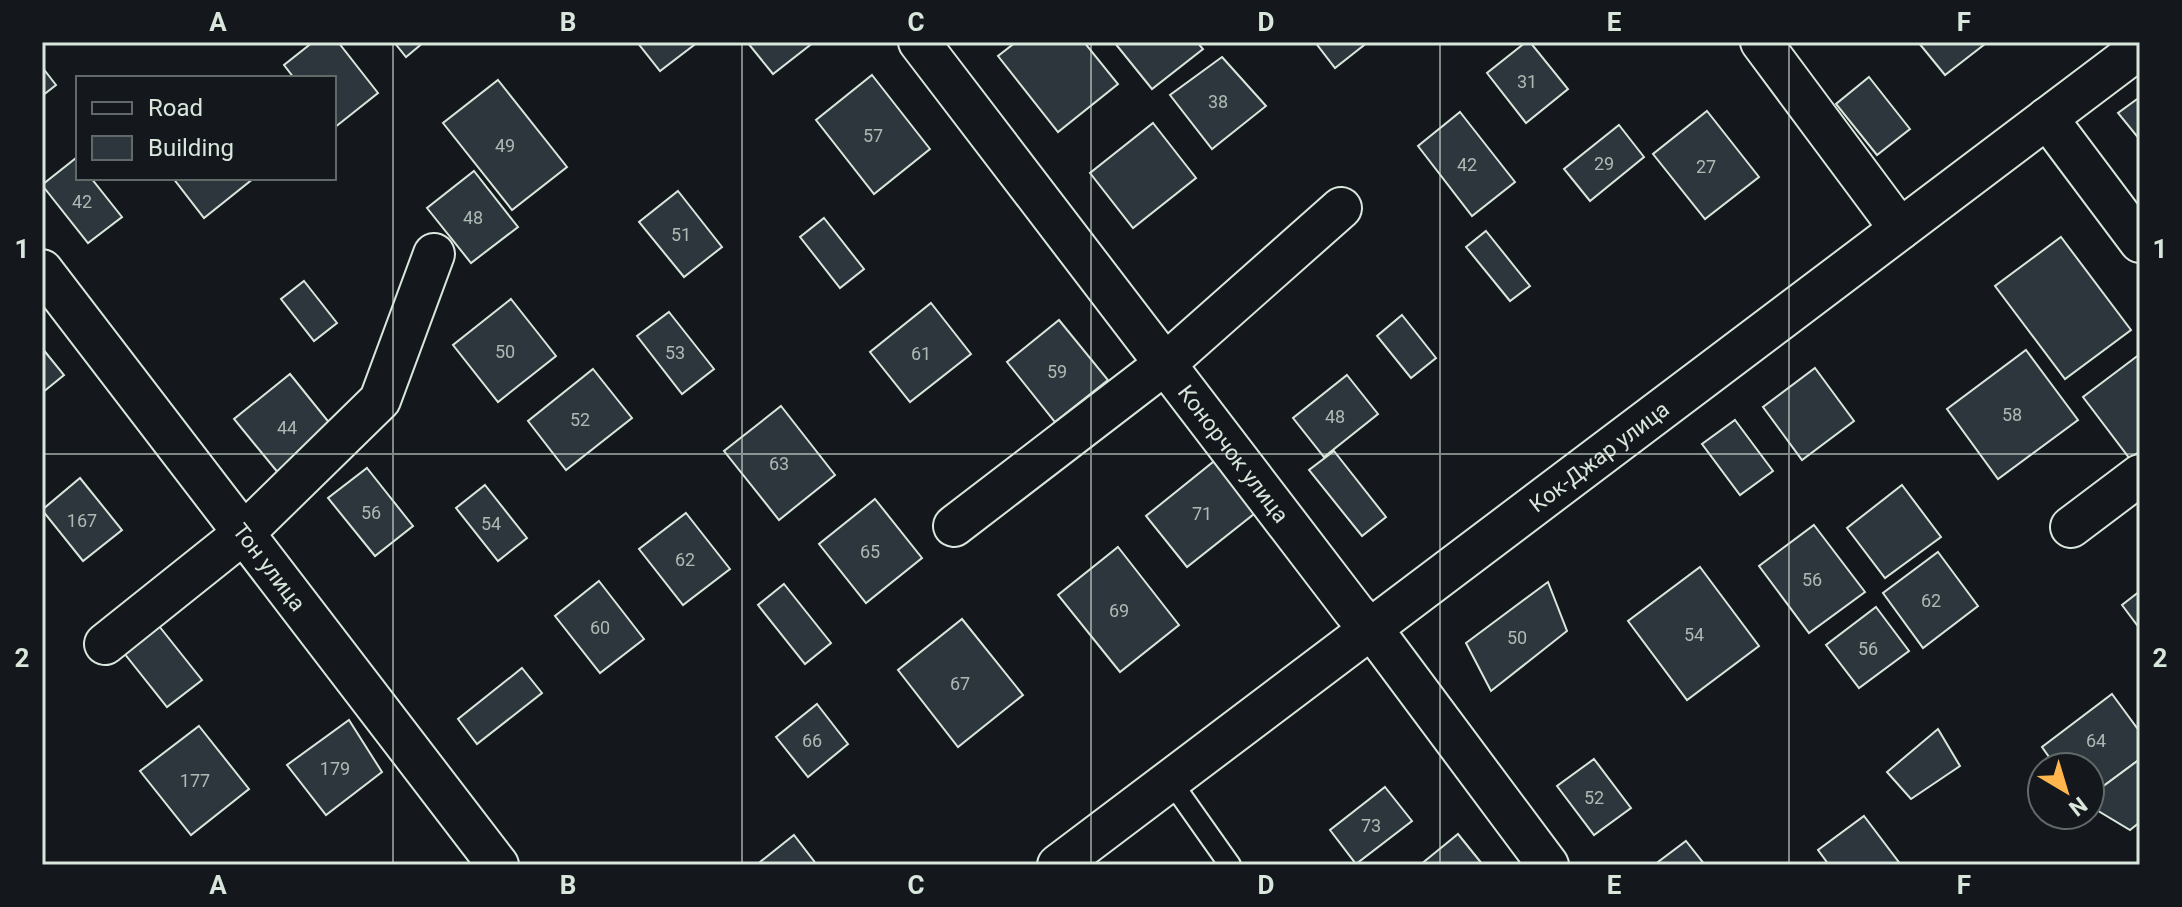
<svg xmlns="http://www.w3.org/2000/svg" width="2182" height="907" viewBox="0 0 2182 907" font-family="Roboto,sans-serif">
  <rect width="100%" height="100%" fill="#14181c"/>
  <g fill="#2c363c" stroke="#d8e6dc" stroke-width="2">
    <polygon points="313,42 338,42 378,93 334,128 334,78 294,78 284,65"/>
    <polygon points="394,42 424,42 406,57"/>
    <polygon points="637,42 698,42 660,71"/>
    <polygon points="747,42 814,42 773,74"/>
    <polygon points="1016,42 1084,42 1118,84 1058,132 998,56"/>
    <polygon points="1114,42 1197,42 1203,49 1152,89"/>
    <polygon points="1315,42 1368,42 1335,68"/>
    <polygon points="1526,42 1530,42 1568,89 1526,123 1487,73"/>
    <polygon points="1918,42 1984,42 1985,44 1945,75"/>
    <polygon points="1222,57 1266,106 1212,149 1170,95"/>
    <polygon points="42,67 56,85 42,96"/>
    <polygon points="872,75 930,149 874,194 816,120"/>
    <polygon points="1869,77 1910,129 1877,155 1836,104"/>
    <polygon points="498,80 567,167 512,210 443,123"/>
    <polygon points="2140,97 2140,140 2118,113"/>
    <polygon points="1707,111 1759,177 1705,219 1653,154"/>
    <polygon points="1460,112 1515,182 1472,216 1418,146"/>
    <polygon points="1153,123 1196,178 1133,228 1090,173"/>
    <polygon points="1619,125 1644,157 1590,201 1564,169"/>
    <polygon points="76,158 78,161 78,178 91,178 122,217 88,243 42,185"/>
    <polygon points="474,171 518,227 471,263 427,208"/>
    <polygon points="173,178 254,178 204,218"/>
    <polygon points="678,191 722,247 684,277 639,222"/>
    <polygon points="824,218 864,269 840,288 800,237"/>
    <polygon points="1486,231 1530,286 1510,301 1466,247"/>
    <polygon points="2061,237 2131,330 2065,379 1995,286"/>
    <polygon points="304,281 337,323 314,341 281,299"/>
    <polygon points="511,299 556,356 498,402 453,345"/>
    <polygon points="931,303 971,354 910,402 870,352"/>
    <polygon points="669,312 714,369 682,394 637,336"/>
    <polygon points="1402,315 1436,358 1411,378 1377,336"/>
    <polygon points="1059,320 1108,380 1055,422 1007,362"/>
    <polygon points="42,348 64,375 42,393"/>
    <polygon points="2026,350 2078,420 1998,479 1947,409"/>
    <polygon points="2140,354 2140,451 2130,459 2083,397"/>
    <polygon points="1815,368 1854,421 1802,460 1763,407"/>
    <polygon points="593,369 632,418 566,470 528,421"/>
    <polygon points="290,374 340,436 284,480 234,419"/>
    <polygon points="1347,375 1378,414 1324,457 1293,418"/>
    <polygon points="781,406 835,475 779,520 724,451"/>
    <polygon points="1735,420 1773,471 1740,495 1702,444"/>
    <polygon points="1334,451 1386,517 1362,536 1309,470"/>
    <polygon points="1218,458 1259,510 1187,567 1146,516"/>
    <polygon points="367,468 413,526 375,556 328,498"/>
    <polygon points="80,478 122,530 83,561 42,510"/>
    <polygon points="485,485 527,538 498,561 456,508"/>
    <polygon points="1902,485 1941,537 1885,578 1847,528"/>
    <polygon points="875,499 922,558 866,603 819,544"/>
    <polygon points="686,513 730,569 683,605 639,549"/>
    <polygon points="1814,525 1865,592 1809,633 1759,566"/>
    <polygon points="1118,547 1179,625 1120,672 1058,595"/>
    <polygon points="1938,552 1978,606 1923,648 1883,593"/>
    <polygon points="1700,567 1759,646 1687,700 1628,621"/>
    <polygon points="599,581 644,639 600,673 555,616"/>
    <polygon points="1548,582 1567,631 1491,691 1466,643"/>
    <polygon points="784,584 831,643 805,664 758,605"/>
    <polygon points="2140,591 2140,629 2122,605"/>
    <polygon points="1876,607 1909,651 1859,688 1826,645"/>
    <polygon points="962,619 1023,695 958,747 898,670"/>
    <polygon points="159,626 202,680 167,707 124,653"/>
    <polygon points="522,668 542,693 477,744 458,719"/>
    <polygon points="2112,694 2140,732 2140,759 2090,796 2090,767 2056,767 2042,747"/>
    <polygon points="817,704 848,744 808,777 776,737"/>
    <polygon points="349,720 382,772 326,815 287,765"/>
    <polygon points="199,726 249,789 191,835 140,771"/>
    <polygon points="1938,729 1960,766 1911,799 1887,772"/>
    <polygon points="1594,759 1631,808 1594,835 1557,786"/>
    <polygon points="2140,759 2140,822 2130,830 2090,806 2090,796"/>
    <polygon points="1385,787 1412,821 1356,864 1330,830"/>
    <polygon points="1864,816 1901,865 1829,865 1818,850"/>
    <polygon points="1458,834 1483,865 1420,865"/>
    <polygon points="794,835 817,865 762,865 760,862"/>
    <polygon points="1686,841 1705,865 1654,865"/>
  </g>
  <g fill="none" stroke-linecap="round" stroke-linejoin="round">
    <g stroke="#d8e6dc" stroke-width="24">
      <polyline id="lane" points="1170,780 1230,865"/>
    </g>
    <g stroke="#d8e6dc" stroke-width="44">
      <g id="street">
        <path id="s1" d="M919 42 1354 611 1384 645 1548 865"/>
        <polyline points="1761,42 1900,229"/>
        <polyline points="2047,118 2140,242"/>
        <path id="s2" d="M42 270 498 865"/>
        <polyline points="954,526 1165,364 1341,208"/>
        <polyline points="2071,527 2140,475"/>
        <polyline points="105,644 244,533 380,400 434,254"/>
        <path id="s3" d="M1058 865 2140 48"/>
      </g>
    </g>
    <use href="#lane" stroke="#14181c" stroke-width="20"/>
    <use href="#street" stroke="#14181c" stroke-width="40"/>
  </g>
  <path fill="none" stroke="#d8e6dc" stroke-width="2" stroke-opacity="0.55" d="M393 42V865M742 42V865M1091 42V865M1440 42V865M1789 42V865M42 454H2140"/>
  <g text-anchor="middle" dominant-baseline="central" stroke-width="6" stroke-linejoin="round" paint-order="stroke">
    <g font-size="18" fill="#adbab4">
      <text x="1527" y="81">31</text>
      <text x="1218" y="101">38</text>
      <text x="873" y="135">57</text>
      <text x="505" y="145">49</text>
      <text x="1604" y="163">29</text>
      <text x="1467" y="164">42</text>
      <text x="1706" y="166">27</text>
      <text x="82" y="201">42</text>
      <text x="473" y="217">48</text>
      <text x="681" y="234">51</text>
      <text x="505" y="351">50</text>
      <text x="675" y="352">53</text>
      <text x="921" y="353">61</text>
      <text x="1057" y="371">59</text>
      <text x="2012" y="414">58</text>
      <text x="1335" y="416">48</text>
      <text x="580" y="419">52</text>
      <text x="287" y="427">44</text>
      <text x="779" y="463">63</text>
      <text x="371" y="512">56</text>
      <text x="1202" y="513">71</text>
      <text x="82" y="520">167</text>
      <text x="491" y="523">54</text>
      <text x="870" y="551">65</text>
      <text x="685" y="559">62</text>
      <text x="1812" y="579">56</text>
      <text x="1931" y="600">62</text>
      <text x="1119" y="610">69</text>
      <text x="600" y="627">60</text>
      <text x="1694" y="634">54</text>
      <text x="1517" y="637">50</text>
      <text x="1868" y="648">56</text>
      <text x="960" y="683">67</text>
      <text x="812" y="740">66</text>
      <text x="2096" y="740">64</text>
      <text x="335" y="768">179</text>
      <text x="195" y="780">177</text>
      <text x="1594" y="797">52</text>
      <text x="1371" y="825">73</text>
    </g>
    <g font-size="22" fill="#d8e6dc" stroke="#14181c">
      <text stroke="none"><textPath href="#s1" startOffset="518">Конорчок улица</textPath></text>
      <text stroke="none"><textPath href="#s3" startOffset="678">Кок-Джар улица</textPath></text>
      <text stroke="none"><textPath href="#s2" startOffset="374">Тон улица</textPath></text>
    </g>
  </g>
  <rect width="2182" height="907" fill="none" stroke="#14181c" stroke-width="88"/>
  <rect x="76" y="76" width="260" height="104" fill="#14181c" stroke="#626a69" stroke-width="2"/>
  <rect x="92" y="102" width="40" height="12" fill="#14181c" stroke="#626a69" stroke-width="2"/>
  <text x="148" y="116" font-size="24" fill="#d8e6dc">Road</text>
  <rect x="92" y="136" width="40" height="24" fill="#2c363c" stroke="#626a69" stroke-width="2"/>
  <text x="148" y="156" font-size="24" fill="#d8e6dc">Building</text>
  <g transform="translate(2066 791) rotate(142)"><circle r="38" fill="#14181c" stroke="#626a69" stroke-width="2"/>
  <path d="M0-6L14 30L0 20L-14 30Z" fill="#ffb74d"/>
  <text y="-12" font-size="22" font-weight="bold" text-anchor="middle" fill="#d8e6dc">N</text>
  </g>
  <rect x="44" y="44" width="2094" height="819" fill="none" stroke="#d8e6dc" stroke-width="3"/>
  <g font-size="26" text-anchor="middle" font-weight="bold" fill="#d8e6dc">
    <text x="218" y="31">A</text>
    <text x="568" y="31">B</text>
    <text x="916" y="31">C</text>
    <text x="1266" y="31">D</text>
    <text x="1614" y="31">E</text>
    <text x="1964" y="31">F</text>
    <text x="22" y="258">1</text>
    <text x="2160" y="258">1</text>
    <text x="22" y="667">2</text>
    <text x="2160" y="667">2</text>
    <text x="218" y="894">A</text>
    <text x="568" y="894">B</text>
    <text x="916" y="894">C</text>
    <text x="1266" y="894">D</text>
    <text x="1614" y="894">E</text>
    <text x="1964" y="894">F</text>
  </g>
</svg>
